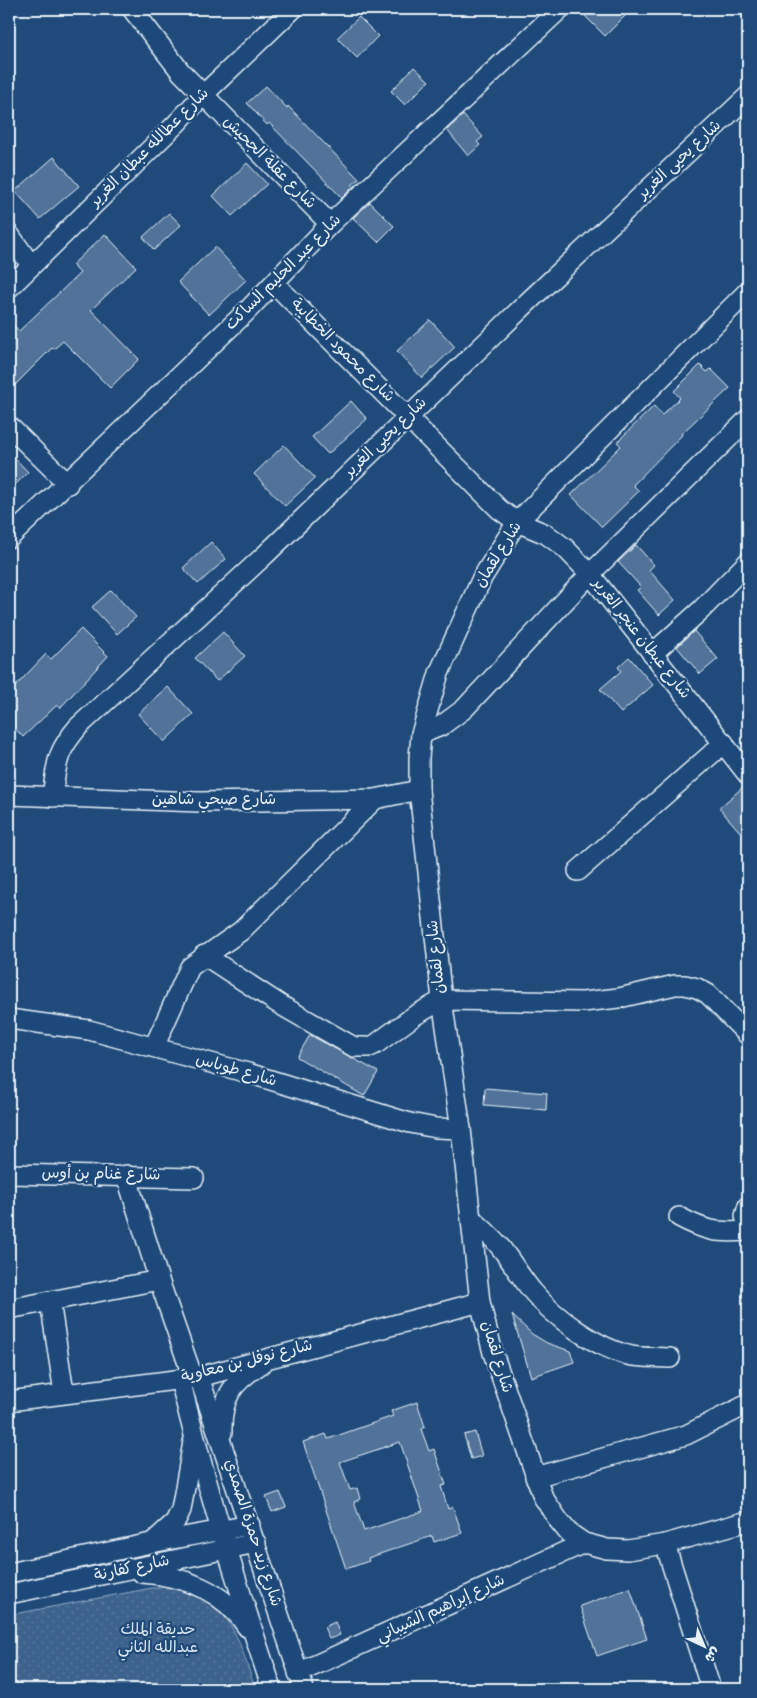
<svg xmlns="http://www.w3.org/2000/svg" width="757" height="1698" viewBox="0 0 757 1698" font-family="Dekko,'Playpen Sans Arabic',sans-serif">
  <defs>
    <pattern id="park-dots" width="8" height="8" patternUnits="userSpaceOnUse" patternTransform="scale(1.25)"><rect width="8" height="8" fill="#3c628c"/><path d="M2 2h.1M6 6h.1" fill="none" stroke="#58799d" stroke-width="1.8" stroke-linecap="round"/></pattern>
  </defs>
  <rect width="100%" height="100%" fill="#1f4a7a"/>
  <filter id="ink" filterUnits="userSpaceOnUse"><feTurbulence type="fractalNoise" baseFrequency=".02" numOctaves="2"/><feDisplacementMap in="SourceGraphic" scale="10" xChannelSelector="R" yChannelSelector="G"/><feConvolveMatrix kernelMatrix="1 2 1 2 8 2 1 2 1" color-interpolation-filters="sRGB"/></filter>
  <g filter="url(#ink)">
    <path fill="url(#park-dots)" stroke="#92aac2" d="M152 1588C226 1588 236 1629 255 1689H9V1615Z"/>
    <g fill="#517399" stroke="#e8f1f8" fill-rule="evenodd">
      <polygon points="578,9 632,9 605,36"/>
      <polygon points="359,17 378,36 357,58 337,38"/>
      <polygon points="414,67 429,81 405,105 391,91"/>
      <polygon points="266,86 287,108 288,106 359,179 352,185 354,186 342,198 269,123 267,125 247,103"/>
      <polygon points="463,115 483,137 477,142 480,145 468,156 447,130"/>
      <polygon points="54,157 79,186 40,219 15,191"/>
      <polygon points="247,163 267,184 232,216 213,196"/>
      <polygon points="370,202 394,226 378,242 353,218"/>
      <polygon points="169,213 181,225 154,250 143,237"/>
      <polygon points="105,234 136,267 91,310 139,359 110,388 63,341 54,349 52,348 9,391 9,320 19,331 80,273 72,265"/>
      <polygon points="215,247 246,280 209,315 178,282"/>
      <polygon points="430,320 455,347 422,378 397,351"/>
      <polygon points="700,365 707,372 711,369 730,388 681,434 682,435 633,485 639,491 602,527 571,495 621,446 617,442 654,406 662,415 680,398 674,391"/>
      <polygon points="351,401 367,419 328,454 312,437"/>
      <polygon points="284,445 315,478 285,506 254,474"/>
      <polygon points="9,452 28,472 9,491"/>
      <polygon points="211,542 226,559 198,584 183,568"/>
      <polygon points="636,545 654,565 649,570 675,600 659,615 637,590 641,587 618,562"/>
      <polygon points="111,590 136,617 117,634 92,607"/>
      <polygon points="81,629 108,656 60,708 57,705 23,737 9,722 9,693 46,654 51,659"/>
      <polygon points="694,631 718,659 700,674 677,647"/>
      <polygon points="223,632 245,656 217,681 195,658"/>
      <polygon points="629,657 653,685 621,713 600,689 621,671 618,667"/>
      <polygon points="168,687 193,714 164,742 138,714"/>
      <polygon points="743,787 748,794 748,825 740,832 719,808"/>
      <polygon points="310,1035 378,1072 364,1096 297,1057"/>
      <polygon points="485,1088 547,1093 546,1110 484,1105"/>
      <polygon points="512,1315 532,1334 547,1343 570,1351 574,1362 531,1377"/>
      <path d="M417 1402 425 1427 421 1429 429 1451 434 1449 446 1485 441 1486 448 1509 453 1507 462 1533 434 1542 432 1536 368 1558 369 1561 346 1569 303 1442 326 1434 328 1439 393 1416 391 1411ZM400 1442 423 1511 364 1531 354 1502 360 1499 357 1488 350 1490 340 1462Z"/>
      <polygon points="475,1432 482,1456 471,1459 464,1435"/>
      <polygon points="280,1492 286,1507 272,1512 266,1497"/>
      <polygon points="630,1588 647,1639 597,1656 580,1606"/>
      <polygon points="335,1622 340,1635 329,1639 324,1627"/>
    </g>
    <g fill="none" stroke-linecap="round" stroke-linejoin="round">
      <g stroke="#e8f1f8" stroke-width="22">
        <g id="minor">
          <polyline points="132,9 181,72 330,224"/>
          <polyline points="9,234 31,265"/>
          <polyline points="274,283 499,509 517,522 546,534 565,548 590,574 748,775"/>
          <polyline points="9,288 176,124 203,95 293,9"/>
          <polyline points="748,291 517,522 482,578 439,673 421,734 419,758 419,790 442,1000 461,1129 480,1302 493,1353 543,1497 559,1521 568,1532 584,1543 607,1549 628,1550 665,1544 748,1521"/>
          <polyline points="9,426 68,484"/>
          <polyline points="9,538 246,312 330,224 560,9"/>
          <polyline points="652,654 701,610 748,562"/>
          <polyline points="421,734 441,726 464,709 590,574 748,419"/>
          <polyline points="9,795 199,802 375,799 419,790"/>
          <path d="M52 797C57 764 55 754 78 727L265 555 530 300 748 96"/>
          <polyline points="578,871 724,743"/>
          <polyline points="204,955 279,1004 354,1047 370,1047 376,1044 414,1016 442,1000 583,1002 619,998 675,985 685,985 697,988 708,994 748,1035"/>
          <polyline points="9,1019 89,1030 248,1073 410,1123 436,1128 461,1129"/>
          <polyline points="154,1047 190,967 241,931 375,799"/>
          <polyline points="9,1174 194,1178"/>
          <polyline points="126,1175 159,1280 193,1378"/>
          <polyline points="748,1206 745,1216 748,1226"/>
          <path d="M679 1217C707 1232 718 1233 748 1231"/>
          <path d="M472 1219C483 1229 495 1239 504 1252 514 1265 522 1279 533 1292 555 1318 598 1349 632 1356 644 1358 658 1357 670 1358"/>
          <polyline points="50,1301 64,1393"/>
          <polyline points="9,1309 159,1280"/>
          <polyline points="199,1377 304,1689"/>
          <path d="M180 1379C205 1484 238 1587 272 1689"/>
          <polyline points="9,1401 199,1377 480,1302"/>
          <path d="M222 1433C221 1397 232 1383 261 1364"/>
          <polyline points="535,1477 686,1435 748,1404"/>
          <polyline points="153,1542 175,1522 181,1510 193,1442"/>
          <polyline points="665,1544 711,1689"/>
          <polyline points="9,1573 151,1543 250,1525"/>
          <path d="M142 1573C184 1576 224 1591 247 1627"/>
          <polyline points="9,1594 256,1543"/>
          <polyline points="298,1673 584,1543"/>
        </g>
      </g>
      <use href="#minor" stroke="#1f4a7a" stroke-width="19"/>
    </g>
  </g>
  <g text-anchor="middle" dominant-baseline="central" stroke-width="4.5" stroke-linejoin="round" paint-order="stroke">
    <g font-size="16" fill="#e8f1f8" stroke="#1f4a7a">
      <text transform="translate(150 148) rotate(-45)">شارع عطالله عبطان الغرير</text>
      <text transform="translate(680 160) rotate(-43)">شارع يحيى الغرير</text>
      <text transform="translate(269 163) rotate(45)">شارع عقلة الجحيش</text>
      <text transform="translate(284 273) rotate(-45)">شارع عبد الحليم الساكت</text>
      <text transform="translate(342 351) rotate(45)">شارع محمود الخطايبة</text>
      <text transform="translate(386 438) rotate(-44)">شارع يحيى الغرير</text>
      <text transform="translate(499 555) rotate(-58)">شارع لقمان</text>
      <text transform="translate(641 639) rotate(52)">شارع عبطان عنجر الغرير</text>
      <text x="214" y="800">شارع صبحي شاهين</text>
      <text transform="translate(437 957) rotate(-96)">شارع لقمان</text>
      <text transform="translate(236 1071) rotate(16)">شارع طوباس</text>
      <text transform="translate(101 1175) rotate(1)">شارع غنام بن أوس</text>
      <text transform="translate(496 1357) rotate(73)">شارع لقمان</text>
      <text transform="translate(247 1362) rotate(-14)">شارع نوفل بن معاوية</text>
      <text transform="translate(252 1533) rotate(72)">شارع زيد حمزة الصمدي</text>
      <text transform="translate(132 1569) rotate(-12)">شارع كفارنة</text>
      <text transform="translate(441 1609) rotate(-25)">شارع إبراهيم الشيباني</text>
    </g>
    <g font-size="16" fill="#d7e3ed" stroke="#1f4a7a">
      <text x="158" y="1630">حديقة الملك<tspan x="158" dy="18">عبدالله الثاني</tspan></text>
    </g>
  </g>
  <rect width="757" height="1698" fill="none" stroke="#1f4a7a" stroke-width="30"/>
  <rect x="15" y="15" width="727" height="1668" fill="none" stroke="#e8f1f8" stroke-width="2" filter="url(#ink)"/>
  <g transform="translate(704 1646) rotate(136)" stroke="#1f4a7a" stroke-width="4" paint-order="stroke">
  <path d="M0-4L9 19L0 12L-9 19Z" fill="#e8f1f8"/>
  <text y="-8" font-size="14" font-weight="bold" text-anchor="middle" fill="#e8f1f8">ش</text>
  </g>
</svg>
